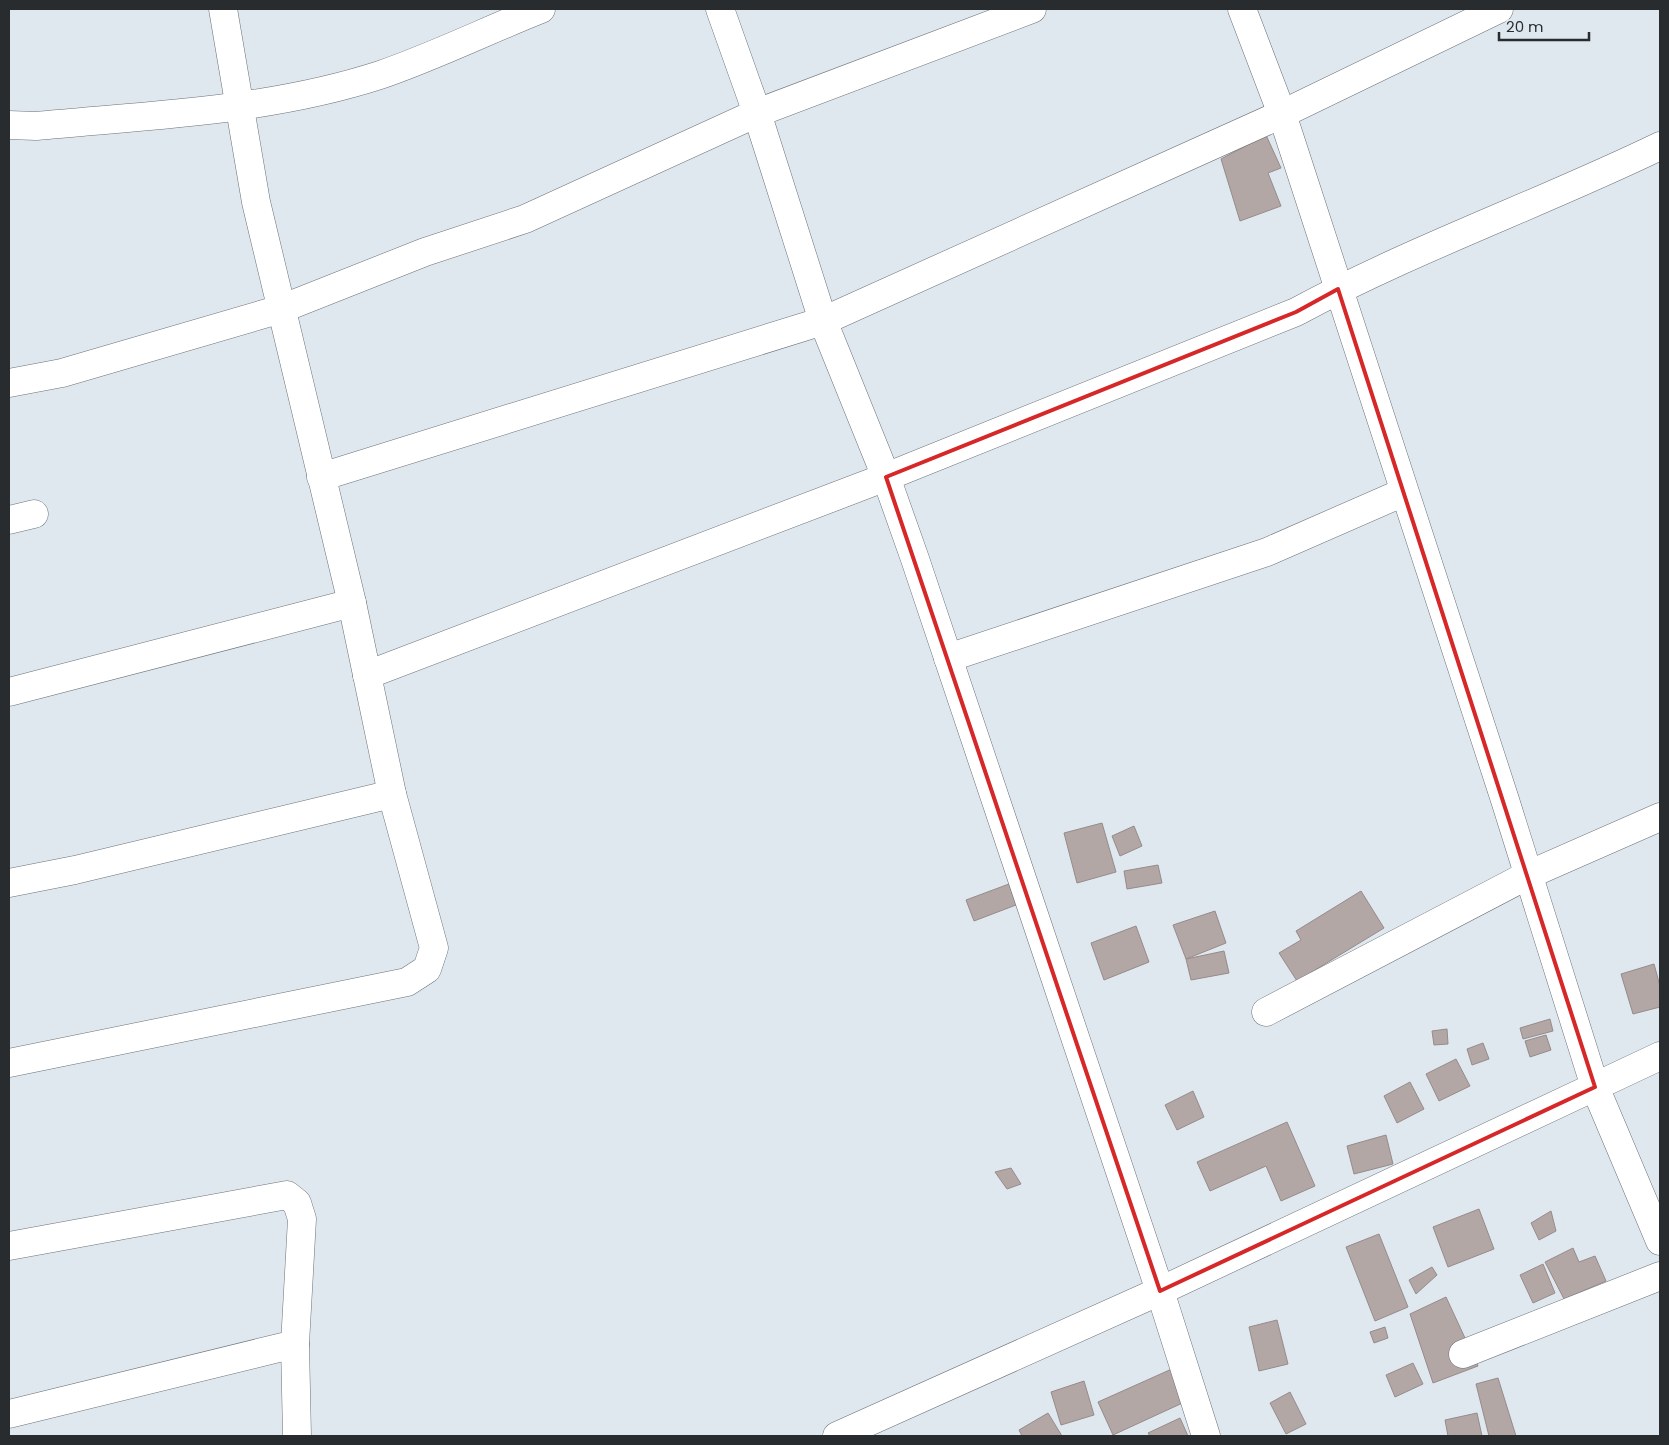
<svg xmlns="http://www.w3.org/2000/svg" width="1669" height="1445" viewBox="0 0 1669 1445" font-family="Poppins,sans-serif">
  <rect width="100%" height="100%" fill="#dfe7ef"/>
  <g fill="#b3a7a6" stroke="#968b8a">
    <polygon points="1266,135 1281,168 1268,173 1281,206 1240,221 1221,159"/>
    <polygon points="1102,823 1116,872 1077,883 1064,833"/>
    <polygon points="1134,826 1142,846 1120,856 1112,836"/>
    <polygon points="1158,865 1162,883 1127,889 1124,871"/>
    <polygon points="1009,884 1016,905 974,921 966,900"/>
    <polygon points="1361,891 1384,928 1297,981 1279,953 1301,940 1296,931"/>
    <polygon points="1215,911 1226,943 1186,959 1173,925"/>
    <polygon points="1136,926 1149,962 1104,980 1091,943"/>
    <polygon points="1224,951 1229,973 1191,980 1186,959"/>
    <polygon points="1654,964 1660,986 1660,1007 1633,1014 1621,974"/>
    <polygon points="1550,1019 1553,1031 1523,1039 1520,1028"/>
    <polygon points="1447,1029 1448,1044 1434,1045 1432,1031"/>
    <polygon points="1546,1035 1551,1050 1530,1057 1525,1041"/>
    <polygon points="1483,1043 1489,1059 1472,1065 1467,1049"/>
    <polygon points="1456,1059 1470,1086 1439,1101 1426,1074"/>
    <polygon points="1410,1082 1424,1109 1397,1123 1384,1096"/>
    <polygon points="1193,1091 1204,1117 1177,1130 1165,1105"/>
    <polygon points="1287,1122 1315,1186 1281,1201 1266,1166 1210,1191 1197,1162"/>
    <polygon points="1386,1135 1393,1164 1354,1174 1347,1146"/>
    <polygon points="1011,1168 1021,1184 1007,1189 995,1172"/>
    <polygon points="1479,1209 1494,1249 1448,1267 1433,1227"/>
    <polygon points="1551,1211 1556,1231 1539,1240 1531,1223"/>
    <polygon points="1379,1234 1408,1307 1375,1321 1346,1247"/>
    <polygon points="1573,1248 1579,1262 1595,1256 1606,1281 1564,1299 1545,1262"/>
    <polygon points="1543,1264 1555,1293 1533,1303 1520,1275"/>
    <polygon points="1432,1267 1437,1275 1416,1294 1409,1280"/>
    <polygon points="1446,1297 1478,1366 1433,1383 1410,1314"/>
    <polygon points="1277,1320 1288,1364 1259,1371 1249,1327"/>
    <polygon points="1385,1327 1388,1338 1374,1343 1370,1332"/>
    <polygon points="1413,1363 1423,1384 1395,1397 1386,1375"/>
    <polygon points="1174,1368 1189,1400 1113,1435 1098,1402"/>
    <polygon points="1498,1378 1516,1436 1489,1436 1476,1384"/>
    <polygon points="1084,1381 1094,1415 1061,1425 1051,1392"/>
    <polygon points="1290,1392 1306,1424 1286,1434 1270,1403"/>
    <polygon points="1048,1413 1062,1436 1022,1436 1019,1430"/>
    <polygon points="1477,1413 1482,1436 1448,1436 1445,1420"/>
    <polygon points="1180,1418 1188,1436 1150,1436 1148,1433"/>
  </g>
  <g fill="none" stroke-linecap="round" stroke-linejoin="round">
    <g stroke="#6c7279" stroke-width="29">
      <g id="minor">
        <polyline points="720,9 757,113 823,321 886,477 915,559 1160,1291 1206,1436"/>
        <polyline points="1242,9 1282,114 1505,800 1595,1087 1660,1241"/>
        <path d="M9 125 36 126C151 115 269 111 380 75 433 57 488 30 541 9"/>
        <polyline points="9,383 62,373 281,309 425,252 525,219 757,113 1032,9"/>
        <polyline points="321,477 823,321 1282,114 1499,9"/>
        <polyline points="9,520 34,514"/>
        <polyline points="948,658 1267,552 1404,492"/>
        <path d="M367 675 886 477 1296 312C1413 249 1540 204 1660 146"/>
        <polyline points="9,692 352,603"/>
        <polyline points="9,883 75,870 392,794"/>
        <polyline points="1266,1012 1528,875 1660,817"/>
        <polyline points="9,1063 407,982 427,969 434,948 392,794 352,603 256,202 223,9"/>
        <polyline points="9,1246 287,1195 297,1203 302,1219 295,1344 297,1436"/>
        <polyline points="1463,1354 1660,1276"/>
        <polyline points="9,1414 295,1344"/>
        <polyline points="837,1436 1160,1291 1660,1056"/>
      </g>
    </g>
    <use href="#minor" stroke="#fff" stroke-width="28"/>
  </g>
  <path fill="none" stroke="#d62828" stroke-width="4" stroke-linejoin="round" d="M1338 289 1595 1087 1160 1291 886 477 1296 312Z"/>
  <rect width="1669" height="1445" fill="none" stroke="#292c2f" stroke-width="20"/>
  <path d="M1499 32v8h90v-8" fill="none" stroke="#292c2f" stroke-width="2.5"/>
  <text x="1506" y="32" font-size="15" fill="#292c2f" stroke="#dfe7ef" stroke-width="4" paint-order="stroke">20 m</text>
</svg>
